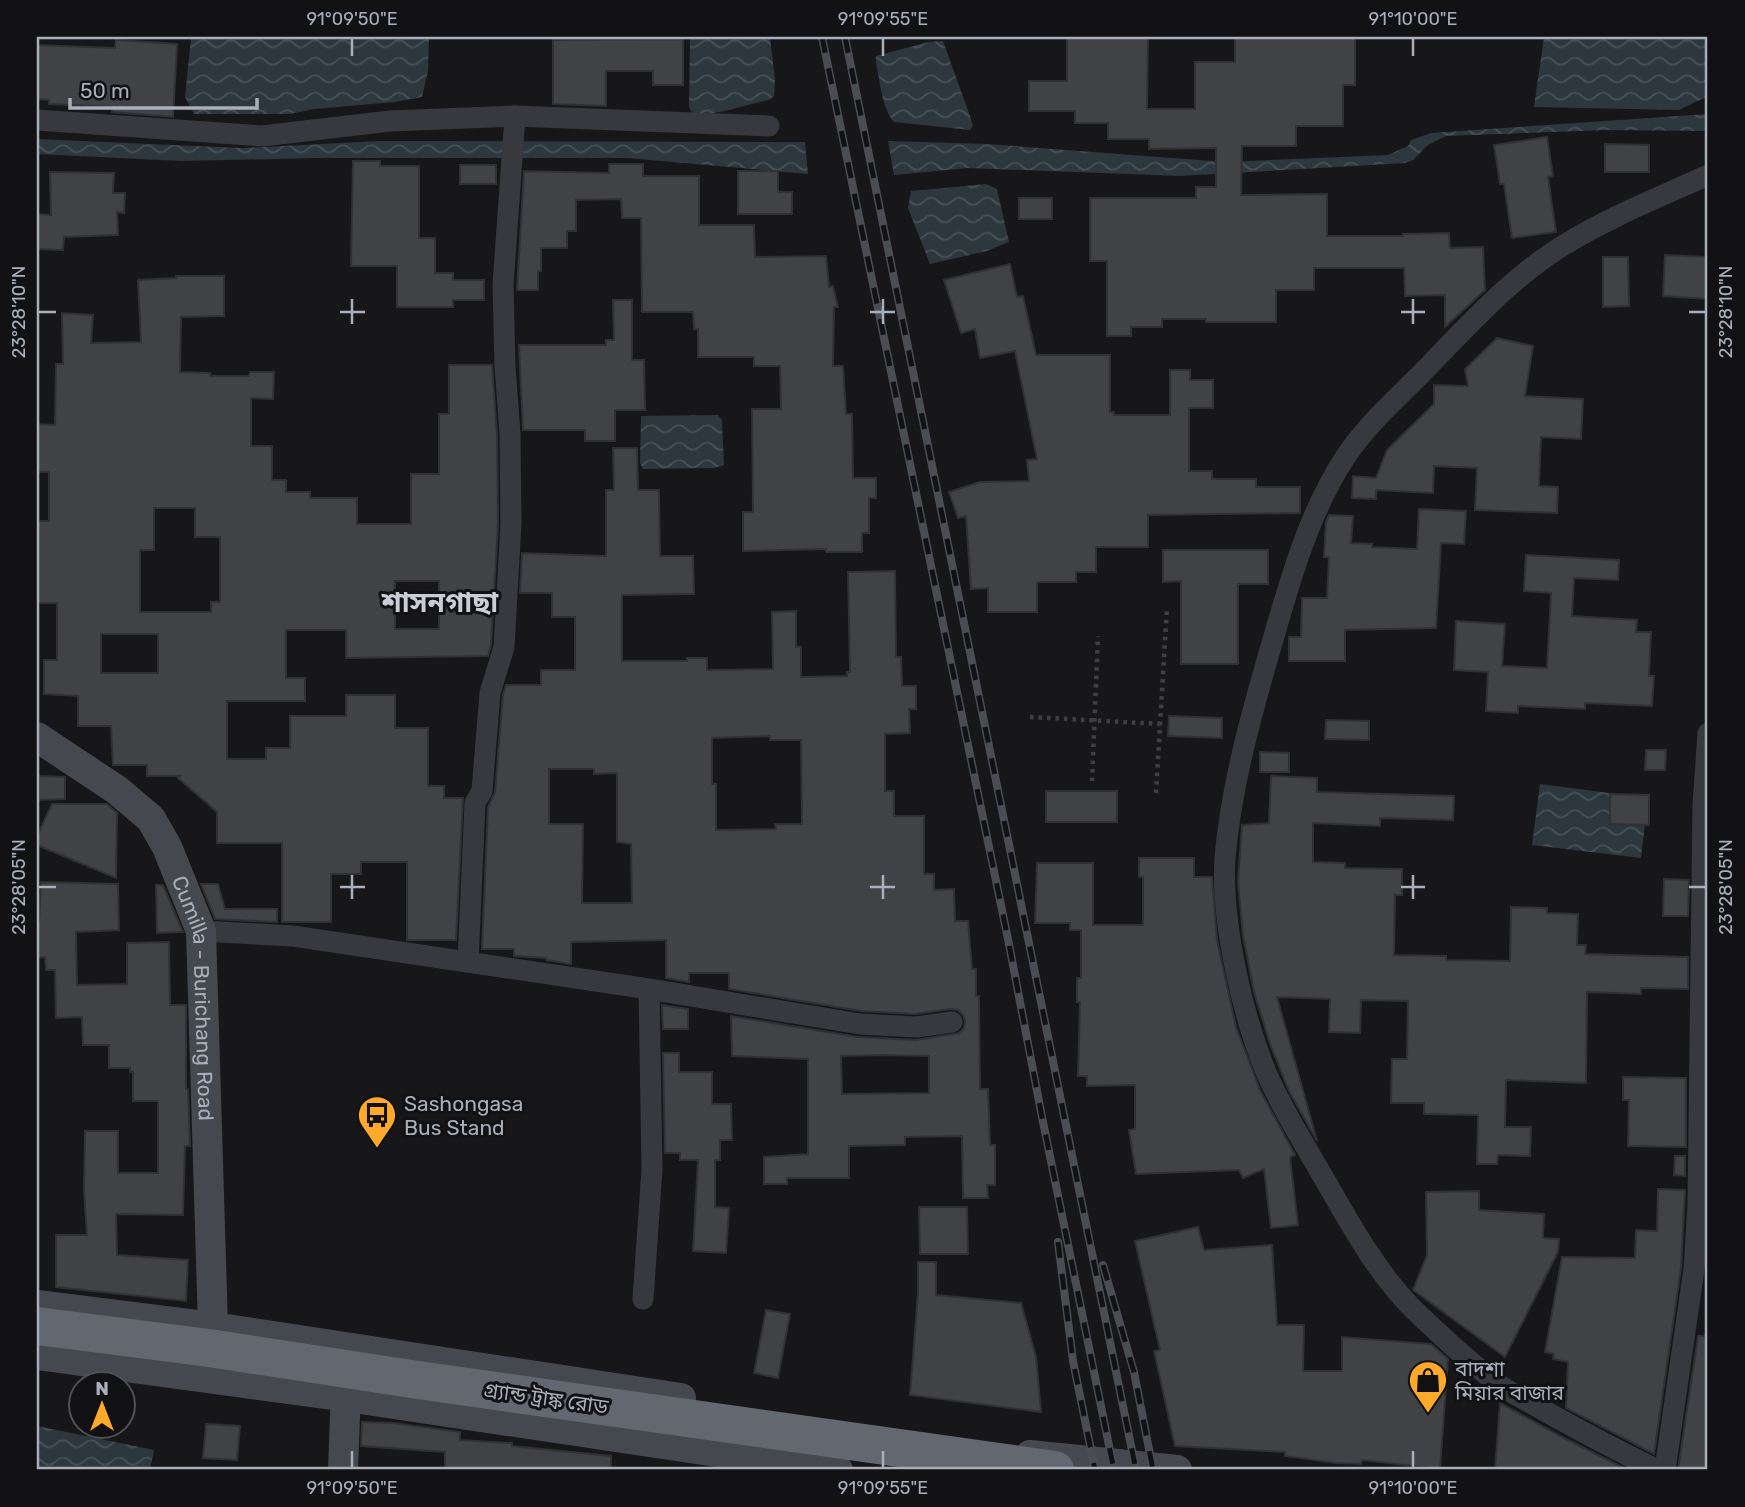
<svg xmlns="http://www.w3.org/2000/svg" width="1745" height="1507" viewBox="0 0 1745 1507" font-family="Rubik,'Noto Sans Bengali',sans-serif">
  <defs>
    <pattern id="water-waves" width="16" height="10" patternUnits="userSpaceOnUse" patternTransform="scale(1.75)"><rect width="16" height="10" fill="#2c373e"/><path d="M0 5q4-4 8 0t8 0" fill="none" stroke="#485158"/></pattern>
  </defs>
  <rect width="100%" height="100%" fill="#171719"/>
  <g fill="url(#water-waves)">
    <polygon points="191,37 429,37 428,71 422,97 395,102 314,109 290,114 194,114 185,97"/>
    <path d="M690 37H770L775 80 774 96 769 100C752 103 711 117 697 114 691 113 692 112 689 107Z"/>
    <polygon points="1544,37 1708,37 1708,96 1679,110 1534,107"/>
    <path d="M943 41 970 116 973 126 970 130 894 122C882 109 880 81 876 63V56L928 42Z"/>
    <polygon points="1708,114 1708,131 1607,130 1446,136 1428,145 1413,160 1405,163 1180,176 968,168 894,175 888,141 987,144 1225,162 1388,155 1408,146 1411,140 1431,133"/>
    <polygon points="37,139 242,148 379,141 805,142 808,174 627,158 315,158 182,161 37,154"/>
    <polygon points="986,184 997,189 1009,242 987,251 930,264 908,208 911,191"/>
    <polygon points="718,415 722,420 724,465 714,468 643,469 640,463 641,416"/>
    <polygon points="1540,784 1648,798 1641,858 1532,845"/>
    <polygon points="37,1426 154,1450 150,1470 37,1470"/>
  </g>
  <g fill="#414246" stroke="#313135" stroke-width="2" fill-rule="evenodd">
    <polygon points="1067,37 1148,37 1147,109 1195,109 1195,62 1235,62 1235,37 1355,37 1355,85 1343,85 1343,126 1296,126 1296,146 1242,146 1241,195 1327,194 1327,236 1403,236 1403,234 1449,233 1450,248 1483,247 1485,290 1445,327 1445,295 1405,296 1404,268 1314,268 1314,290 1276,290 1276,322 1206,322 1206,319 1162,319 1162,327 1131,327 1131,336 1107,336 1107,261 1090,261 1090,198 1196,198 1196,187 1216,187 1216,148 1149,149 1149,139 1108,139 1108,123 1075,123 1075,111 1029,111 1029,81 1067,81"/>
    <polygon points="683,39 683,85 653,85 653,71 606,71 606,106 553,104 553,40"/>
    <polygon points="116,40 177,44 173,117 112,112 112,107 49,104 49,100 37,99 37,45 115,48"/>
    <polygon points="1547,137 1553,176 1548,177 1556,232 1512,238 1504,184 1500,184 1494,145"/>
    <polygon points="1605,144 1649,145 1649,172 1605,172"/>
    <polygon points="353,161 380,161 380,166 419,166 419,238 435,238 435,273 453,273 453,280 484,280 484,300 453,300 453,307 397,307 397,266 351,266"/>
    <polygon points="609,164 643,164 643,176 699,176 699,225 754,225 755,257 826,256 829,287 833,286 838,307 834,307 833,366 843,366 846,414 852,414 853,478 876,478 876,498 869,498 869,533 862,533 862,552 826,552 826,549 743,551 743,512 753,512 752,409 781,409 780,366 754,366 754,357 698,357 698,329 694,329 693,312 642,312 641,218 622,218 621,199 576,200 576,231 567,231 567,248 541,248 541,271 538,271 538,290 517,290 524,171 609,173"/>
    <rect x="460" y="165" width="36" height="19"/>
    <polygon points="738,171 778,171 778,192 792,192 792,214 738,214"/>
    <polygon points="50,172 114,173 113,193 125,193 124,213 117,212 118,235 64,237 63,250 37,249 37,214 51,215"/>
    <rect x="1019" y="198" width="33" height="21"/>
    <polygon points="1665,255 1708,257 1708,299 1663,296"/>
    <polygon points="1603,257 1628,257 1629,306 1603,307"/>
    <polygon points="1010,264 1017,297 1023,296 1036,355 1110,355 1110,412 1114,412 1114,415 1170,415 1170,370 1190,370 1190,380 1213,380 1213,408 1189,408 1189,471 1212,471 1212,479 1256,479 1256,487 1300,487 1300,513 1148,515 1148,547 1096,547 1096,572 1076,572 1076,582 1037,582 1037,612 988,612 988,588 971,589 966,516 958,518 949,492 980,482 1029,481 1027,460 1037,459 1015,351 980,358 975,329 961,333 944,280"/>
    <path d="M176 276H224V316L181 317 180 372 210 373V376H249L250 372H274L273 399 251 398V446H272V480H286V492H310V498H357V524H411V474H439V414H449V365H492L497 435 498 523 491 645 488 656 346 658V630H286V678H305V701H227V759H266V748H290V716H346V695H395V728H428V786H444V798H463L456 940H407V862H361V874H331V922H282V843H217V812L178 778 180 776H147V765H113L111 726H78V696L44 694V660H57V603H37V521H49V472H37V424L55 425 56 364H63L62 313 93 315 91 343 141 342 138 280 176 278ZM154 508H195V537H220V602H211V612H140V550H154ZM395 581H439V629H395ZM101 634H158V673H101Z"/>
    <polygon points="613,300 632,300 632,360 644,360 645,410 615,410 615,441 585,441 585,430 523,430 519,345 606,345 606,340 614,340"/>
    <polygon points="1497,338 1533,346 1525,396 1583,399 1581,439 1541,437 1539,486 1558,487 1557,513 1475,510 1477,468 1434,466 1433,493 1376,490 1376,499 1352,498 1353,476 1376,478 1387,450 1434,404 1434,385 1468,386 1465,369"/>
    <path d="M613 448H637L638 490H659L660 556H693L694 594 622 595V661H687V658H707V670L773 669 772 612 796 611V647H801V677L847 676V672H850L848 572 895 571 896 657H901L902 686H916V709H909L910 733 885 734V791H894V816H924V874H934V890L954 889 955 921H968L972 969H976V996H979L980 1089H988L990 1145H995V1185H987L988 1198H963L962 1136 905 1137V1145L849 1146V1178H787V1184H764V1157L808 1154V1059L732 1056 731 1016 858 1037 916 1040 959 1033 964 1028 965 1021 963 1015 958 1010 950 1009 915 1014 861 1011 729 989V973H689V982L666 978V940L571 942V964L546 960V958L514 956V949H482L488 807 495 792 503 695 506 685H541V670H575V617H552V593H520L522 553 606 556V490H614ZM770 736V740H801L802 824H775L776 829 716 830V784H712V738ZM549 769H594V774L617 773V842L631 844 632 903H582L583 824H549ZM882 1055 929 1056V1093L842 1094 841 1056Z"/>
    <polygon points="1419,509 1466,511 1464,544 1441,543 1436,628 1345,630 1345,661 1289,661 1289,637 1301,637 1302,598 1327,598 1329,557 1324,557 1326,522 1329,515 1353,516 1351,543 1372,544 1372,547 1417,549"/>
    <polygon points="1163,550 1268,550 1268,584 1238,584 1238,664 1181,664 1181,581 1163,582"/>
    <polygon points="1526,555 1619,560 1618,580 1574,578 1572,616 1637,620 1636,632 1651,632 1649,676 1654,676 1652,706 1585,703 1585,709 1518,706 1518,713 1486,711 1488,672 1454,670 1456,621 1505,624 1502,666 1547,668 1551,593 1524,591"/>
    <polygon points="1169,716 1222,718 1222,738 1168,736"/>
    <polygon points="1326,720 1369,721 1369,740 1325,739"/>
    <polygon points="1646,750 1666,750 1665,770 1645,770"/>
    <polygon points="1260,752 1289,753 1289,772 1260,772"/>
    <polygon points="39,776 65,777 65,799 39,800"/>
    <polygon points="1271,776 1317,778 1317,792 1454,796 1453,820 1380,818 1380,826 1313,823 1313,862 1345,863 1345,868 1402,869 1402,895 1395,895 1394,955 1446,956 1446,960 1510,961 1511,907 1547,908 1547,913 1578,914 1577,945 1586,945 1585,954 1688,957 1688,989 1641,988 1641,994 1587,992 1586,1083 1506,1080 1505,1127 1531,1127 1530,1156 1498,1155 1497,1164 1477,1164 1478,1115 1424,1114 1424,1103 1391,1103 1392,1059 1407,1059 1408,1001 1361,1000 1360,1033 1329,1032 1330,999 1277,997 1317,1141 1289,1091 1270,1044 1254,992 1243,936 1238,882 1242,825 1269,823"/>
    <rect x="1046" y="791" width="71" height="31"/>
    <polygon points="1610,794 1649,795 1649,825 1610,824"/>
    <polygon points="52,804 107,804 117,813 116,878 37,845 37,836"/>
    <polygon points="1139,858 1194,858 1194,877 1212,877 1217,940 1236,1027 1260,1090 1295,1155 1290,1157 1298,1225 1271,1228 1264,1169 1243,1178 1239,1170 1136,1174 1129,1130 1135,1129 1135,1085 1087,1086 1087,1076 1078,1076 1080,1002 1077,1002 1077,978 1081,978 1081,930 1070,930 1070,923 1035,923 1037,863 1093,863 1093,925 1143,925 1143,877 1139,877"/>
    <polygon points="1664,879 1689,880 1688,916 1663,916"/>
    <polygon points="41,882 118,884 119,930 76,932 77,985 127,984 127,943 169,942 170,1005 186,1005 186,1089 188,1089 190,1146 185,1146 183,1215 116,1214 117,1255 188,1260 186,1301 56,1287 56,1235 87,1235 84,1191 85,1131 118,1131 118,1173 158,1173 158,1101 133,1101 133,1072 130,1072 130,1068 109,1068 109,1045 83,1045 82,1017 56,1018 55,970 46,970 45,957 37,958 37,920 39,920"/>
    <polygon points="201,884 218,884 225,909 277,909 277,922 215,919"/>
    <polygon points="156,885 163,885 183,932 157,933"/>
    <polygon points="662,1005 688,1009 688,1029 663,1029"/>
    <polygon points="663,1053 679,1053 679,1072 712,1072 712,1104 731,1104 732,1140 720,1140 720,1160 715,1160 715,1207 729,1208 726,1253 693,1251 698,1160 680,1160 680,1153 665,1153"/>
    <polygon points="1623,1077 1686,1078 1686,1147 1628,1146 1629,1100 1623,1100"/>
    <polygon points="1675,1156 1685,1156 1685,1176 1674,1175"/>
    <polygon points="1658,1189 1685,1190 1681,1268 1654,1454 1566,1408 1568,1362 1553,1359 1554,1354 1545,1352 1562,1257 1635,1258 1636,1230 1657,1231"/>
    <polygon points="1479,1191 1479,1210 1544,1214 1543,1238 1559,1239 1558,1252 1505,1357 1413,1290 1427,1255 1426,1192"/>
    <polygon points="919,1207 967,1207 968,1254 920,1254"/>
    <polygon points="1198,1227 1204,1250 1272,1245 1277,1325 1304,1325 1303,1371 1342,1371 1342,1337 1431,1344 1448,1359 1440,1469 1362,1460 1361,1464 1336,1463 1285,1456 1285,1452 1175,1446 1154,1351 1160,1350 1135,1241"/>
    <polygon points="918,1262 936,1262 936,1295 1021,1303 1036,1357 1041,1412 910,1395 918,1293"/>
    <polygon points="766,1310 790,1314 778,1378 754,1373"/>
    <polygon points="1698,1336 1708,1336 1708,1470 1678,1470"/>
    <polygon points="1500,1403 1562,1437 1628,1470 1495,1470"/>
    <polygon points="362,1422 393,1423 460,1432 460,1440 512,1443 512,1446 611,1456 611,1470 445,1470 445,1452 361,1446"/>
    <polygon points="206,1424 240,1426 237,1460 203,1458"/>
  </g>
  <g fill="none" stroke-linecap="round" stroke-linejoin="round">
    <g stroke="#3d4045" stroke-width="4.5" stroke-dasharray="3.5 5" stroke-linecap="butt">
      <polyline points="1030,717 1161,724"/>
      <polyline points="1092,781 1098,636"/>
      <polyline points="1156,793 1167,607"/>
    </g>
    <g stroke="#37393e" stroke-width="21">
      <polyline points="37,120 262,136 390,121 515,116 769,126"/>
      <polyline points="201,931 293,936 649,989 860,1024 916,1027 952,1022"/>
      <polyline points="468,962 475,803 482,791 490,693 504,647 511,523 510,434 505,366 503,285 515,116"/>
      <polyline points="643,1299 652,1169 649,989"/>
      <path d="M1657 1470C1619 1451 1582 1432 1545 1411 1531 1403 1515 1395 1501 1386 1470 1363 1440 1335 1412 1308 1373 1268 1346 1216 1318 1168 1300 1137 1280 1105 1266 1072 1242 1014 1221 920 1225 858 1231 786 1252 712 1272 643 1290 580 1309 512 1346 456 1366 426 1395 400 1420 375 1464 330 1511 277 1564 245 1609 217 1660 197 1708 175"/>
      <polyline points="1665,1470 1694,1269 1698,1205 1703,805 1708,733"/>
    </g>
    <g stroke="#45484e" stroke-width="30">
      <path id="s1" d="M37 737 117 790 151 819 167 847 201 931 213 1327 220 1335 230 1336"/>
      <polyline points="37,1305 213,1327 681,1398"/>
      <polyline points="338,1353 344,1356 347,1361 343,1470"/>
      <polyline points="37,1355 347,1397 838,1470"/>
      <polyline points="1030,1455 1177,1470"/>
    </g>
    <polyline stroke="#636770" stroke-width="38" points="37,1326 209,1348 418,1380 1055,1470"/>
    <g stroke="#4a4d53" stroke-width="8">
      <g id="rail">
        <polyline points="822,37 1008,939 1042,1117 1114,1470"/>
        <polyline points="845,37 1136,1470"/>
        <polyline points="1058,1242 1073,1361 1095,1470"/>
        <polyline points="1103,1265 1134,1372 1153,1470"/>
      </g>
    </g>
    <use href="#rail" stroke="#121214" stroke-width="5" stroke-dasharray="16" stroke-linecap="butt"/>
  </g>
  <path fill="none" stroke="#a8afba" stroke-width="2.5" d="M352 38V56M883 38V56M1413 38V56M352 299V324M883 299V324M1413 299V324M38 312H56M340 312H365M870 312H895M1401 312H1425M1689 312H1706M352 875V899M883 875V899M1413 875V899M38 887H56M340 887H365M870 887H895M1401 887H1425M1689 887H1706M352 1451V1468M883 1451V1468M1413 1451V1468"/>
  <defs>
    <g id="bus-pin" transform="scale(2.0125)"><path d="M0 17L-7.5 6A9.5 9.5 0 1 1 7.5 6Z" fill="#fea92a" stroke="#121214"/><path d="M-5-6H5V4H4V6H2V4H-2V6H-4V4H-5ZM-3.5-4V0h7V-4ZM-3.5 1.2v1.5H-2V1.2ZM2 1.2v1.5H3.5V1.2Z" fill="#111"/></g>
    <g id="shop-pin" transform="scale(2.0125)"><path d="M0 17L-7.5 6A9.5 9.5 0 1 1 7.5 6Z" fill="#fea92a" stroke="#121214"/><path d="M-5-2.5h2.3a2.7 3.5 0 0 1 5.4 0H5L5.5 6h-11ZM-1.5-2.5h3a1.5 2.3 0 0 0-3 0Z" fill="#111"/></g>
  </defs>
  <g fill-rule="evenodd">
    <use href="#bus-pin" x="377" y="1115"/>
    <use href="#shop-pin" x="1428" y="1380"/>
  </g>
  <g text-anchor="middle" dominant-baseline="central" stroke-width="6" stroke-linejoin="round" paint-order="stroke">
    <g font-size="21" fill="#a8afba" stroke="#121214">
      <text stroke="none"><textPath href="#s1" startOffset="329">Cumilla - Burichang Road</textPath></text>
      <text transform="translate(546 1398) rotate(8)">গ্র্যান্ড ট্রাঙ্ক রোড</text>
    </g>
    <g font-size="21" fill="#a8afba" stroke="#121214" text-anchor="start">
      <text x="404" y="1103">Sashongasa<tspan x="404" dy="24">Bus Stand</tspan></text>
      <text x="1455" y="1368">বাদশা<tspan x="1455" dy="24">মিয়ার বাজার</tspan></text>
    </g>
    <g font-size="28" font-weight="bold" fill="#c9cdd5" stroke="#121214">
      <text x="440" y="602">শাসনগাছা</text>
    </g>
  </g>
  <rect width="1745" height="1507" fill="none" stroke="#121214" stroke-width="77"/>
  <g transform="translate(102 1405)"><circle r="33" fill="#121214" stroke="#4e5156" stroke-width="2"/>
  <path d="M0-5L12 26L0 18L-12 26Z" fill="#fea92a"/>
  <text y="-10" font-size="19" font-weight="bold" text-anchor="middle" fill="#a8afba">N</text>
  </g>
  <path d="M70 98v10h187v-10" fill="none" stroke="#a8afba" stroke-width="3.5"/>
  <text x="80" y="98" font-size="21" fill="#a8afba" stroke="#121214" stroke-width="5" paint-order="stroke">50 m</text>
  <rect x="38" y="38" width="1668" height="1430" fill="none" stroke="#a8afba" stroke-width="2.5"/>
  <g font-size="18" text-anchor="middle" fill="#a8afba">
    <text x="352" y="25">91°09'50"E</text>
    <text x="883" y="25">91°09'55"E</text>
    <text x="1413" y="25">91°10'00"E</text>
    <text transform="translate(19 312) rotate(-90)" y="6">23°28'10"N</text>
    <text transform="translate(1726 312) rotate(-90)" y="6">23°28'10"N</text>
    <text transform="translate(19 887) rotate(-90)" y="6">23°28'05"N</text>
    <text transform="translate(1726 887) rotate(-90)" y="6">23°28'05"N</text>
    <text x="352" y="1494">91°09'50"E</text>
    <text x="883" y="1494">91°09'55"E</text>
    <text x="1413" y="1494">91°10'00"E</text>
  </g>
</svg>
